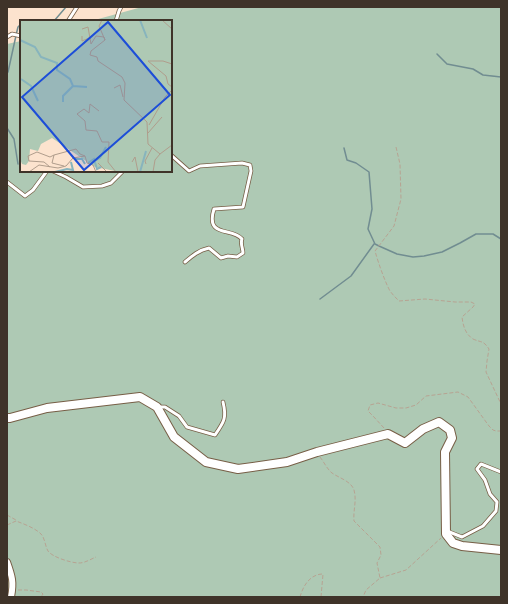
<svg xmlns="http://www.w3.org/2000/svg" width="508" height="604" viewBox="0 0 508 604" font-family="'Nunito Sans',sans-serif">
  <rect width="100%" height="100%" fill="#fce3ce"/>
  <polygon fill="#aec9b4" points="142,7 501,7 501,597 7,597 7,44 21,41 21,171 171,171 171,21 91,21"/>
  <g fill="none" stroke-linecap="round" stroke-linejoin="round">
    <g stroke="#718d91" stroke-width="1.5">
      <polyline points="54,21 66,7"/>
      <polyline points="437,54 447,64 473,69 483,75 501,77"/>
      <polyline points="7,72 8,72 17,31 18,27 21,24"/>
      <polyline points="7,128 14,139 18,164"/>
      <polyline points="344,148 347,160 356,163 369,172 372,209 368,229 375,244 379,246 397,254 413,257 424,256 442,252 460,243 476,234 493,234 501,239"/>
      <polyline points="320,299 351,276 374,244"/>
    </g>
    <g stroke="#775e46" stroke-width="4.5">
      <g id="service">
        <polyline points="68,21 77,7"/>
        <polyline points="116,21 119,11 121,7"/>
        <polyline points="7,37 12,34 21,36"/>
        <path d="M171 155 189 171 200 166 242 163 250 165 251 171 243 207 214 209C205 238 232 227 242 239 240 244 243 248 243 253L237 257 228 256 221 258 209 248C199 250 192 256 185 262"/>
        <polyline points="53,171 66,177 83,187 102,186 111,183 123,171"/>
        <polyline points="7,182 25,196 33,190 47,171"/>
        <path d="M159 407H165L179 416 187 427 215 435C224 422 227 418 223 402"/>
        <polyline points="447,531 462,537 483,526 496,511 497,502 490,494 485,480 477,469 481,464 501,472"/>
      </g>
    </g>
    <g stroke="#775e46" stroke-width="8">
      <path id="minor" d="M7 562C12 576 14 582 11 597"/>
    </g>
    <g stroke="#775e46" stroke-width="10">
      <polyline id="tertiary" points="7,418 10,418 47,408 140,397 157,407 174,437 206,462 238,469 287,462 317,452 388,434 405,443 423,429 439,422 450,430 452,438 445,452 446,534 453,543 462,546 501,550"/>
    </g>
    <g stroke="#b7a392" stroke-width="1" stroke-dasharray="4 2" stroke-linecap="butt">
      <path d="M396 147 400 164 401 199 394 226 375 251C378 262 385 282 390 291 393 295 396 298 399 301L425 299 455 302H471L475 304 473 307 462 317C463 325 465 334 473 339 482 343 483 340 489 349L487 361 486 372 501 404"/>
      <polyline points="384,428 373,416 368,411 370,405 378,403 396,408 406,408 416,405 426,396 458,392 468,397 489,426 493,430 496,431 501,431"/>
      <path d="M320 457C324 462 327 469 332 473 339 478 351 481 354 490 357 501 353 510 354 521L380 547 381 555 377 563 380 578 366 590 363 597"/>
      <polyline points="7,515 16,520"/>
      <path d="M7 525 16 521C24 524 35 528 41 534 45 538 45 546 48 551 52 557 71 563 79 563 85 563 91 559 96 557"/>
      <polyline points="380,578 406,570 441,538"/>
      <polyline points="18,590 26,590 41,592 43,594 41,597"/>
      <path d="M300 597C303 586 310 574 323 574L321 597"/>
    </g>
    <use href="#service" stroke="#fff" stroke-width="3"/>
    <use href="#minor" stroke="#fff" stroke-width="6"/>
    <use href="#tertiary" stroke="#fff" stroke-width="8"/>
  </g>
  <g transform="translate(20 20)">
    <rect width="152" height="152" fill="#fce3ce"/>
    <path d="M0 0H152V152H100L75 147 32 118 21 124 18 131 10 129 9 141 6 145 2 144 0 139Z" fill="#aec9b4"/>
    <path fill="none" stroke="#87b4bd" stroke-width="2" d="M120 0 127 18M0 20 15 27 21 37 37 43V50L50 59 53 66 43 76V82M1 59 11 66 18 81M53 66 67 67M55 139H62L65 144M74 141 80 138 86 127M68 143 74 139 77 149 81 147M35 152 47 149 53 150 51 142M120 152 126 131"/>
    <path fill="none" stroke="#b09d8c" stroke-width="1" d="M82 0 79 6 85 20 71 31 70 35 77 37 78 41 102 57 105 63 104 80 127 102 128 124 140 134 135 140 133 152M142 0 152 9M62 9 68 7 71 24 76 16 84 17 85 20M62 16V21L69 18M152 44 143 41H128L146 56 148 64 152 67M94 68 100 65 103 77M79 91 70 84 69 93 64 89 57 94 65 101 66 110 77 111 82 122H89L88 142 96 152M129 105 145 77 152 70M128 113 142 97M140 134 152 125M112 142 115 137 118 152M78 143 87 152M126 144 125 141 132 128M44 146 32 143 34 135 56 129 60 134 65 136 67 143 73 145 76 152M30 147 24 142 9 141 8 136 17 132 30 137 34 135M9 152 19 145 38 148 46 146 53 138 65 136"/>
    <path fill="#1d4ed8" fill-opacity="0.15" stroke="#1d4ed8" stroke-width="2" d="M88 2 150 75 64 150 2 77Z"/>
    <rect width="152" height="152" fill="none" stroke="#3f3329" stroke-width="2"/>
  </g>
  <rect width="508" height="604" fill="none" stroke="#3f3329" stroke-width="16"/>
</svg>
